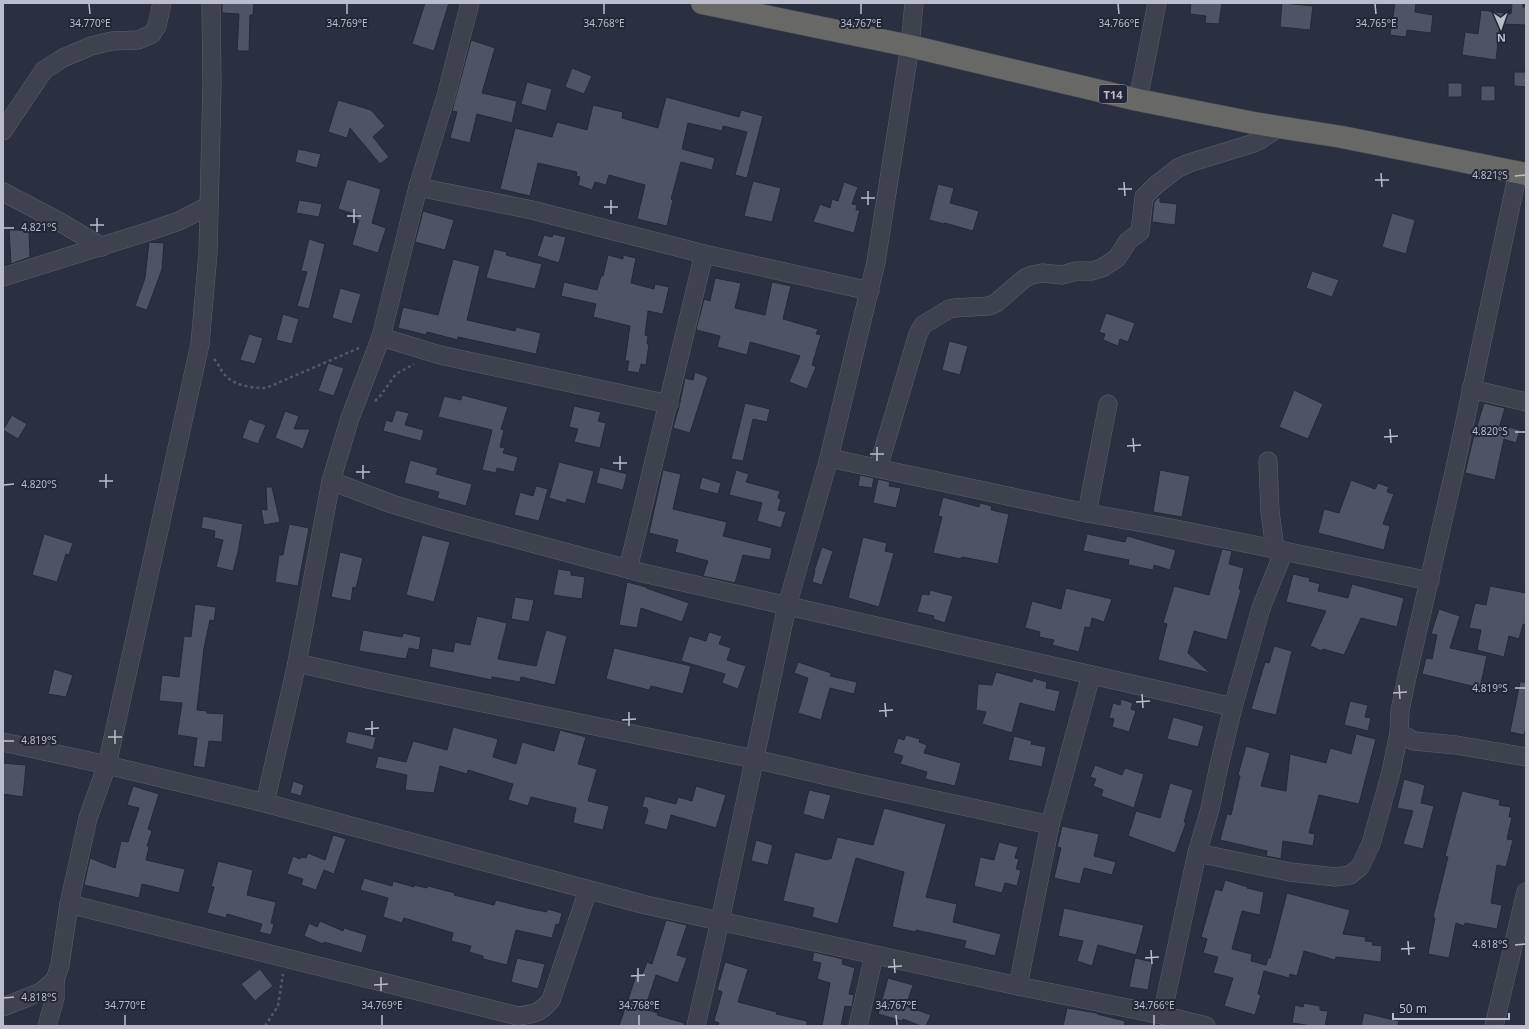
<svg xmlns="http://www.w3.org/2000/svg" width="1529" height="1029" viewBox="0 0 1529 1029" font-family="'Noto Sans',sans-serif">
  <rect width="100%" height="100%" fill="#2a303f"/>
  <g fill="#4f5465" stroke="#252937">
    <polygon points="222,3 254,3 253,15 250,15 249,51 237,51 239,14 222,13"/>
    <polygon points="425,3 449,3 434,51 412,44"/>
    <polygon points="1191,3 1222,3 1219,24 1205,23 1206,16 1190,14"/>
    <polygon points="1282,3 1313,6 1310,30 1280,27"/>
    <polygon points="1395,3 1416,3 1415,12 1433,15 1431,33 1407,30 1406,37 1390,35"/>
    <polygon points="1512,3 1523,3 1523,7 1526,7 1526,25 1500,24 1496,60 1462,55 1465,32 1478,34 1481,10 1511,14"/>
    <polygon points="471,40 495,48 482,93 517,101 512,123 477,114 470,143 450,138 457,112 452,111"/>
    <polygon points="572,68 592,76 584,94 565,87"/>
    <polygon points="1514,72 1526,72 1526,87 1514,86"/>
    <polygon points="527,82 552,89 546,111 521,104"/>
    <rect x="1448" y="83" width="14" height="14"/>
    <rect x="1481" y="86" width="14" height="15"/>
    <polygon points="666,97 739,117 741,110 763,116 747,178 735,175 747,132 723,126 722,131 688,123 682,149 715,158 712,170 681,162 671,199 673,200 667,226 637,219 645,185 609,175 606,185 595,182 592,190 578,185 580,177 576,176 577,172 538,163 530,196 500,189 515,128 552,137 557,122 587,130 593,105 623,112 622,118 658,128"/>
    <polygon points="338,100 371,110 385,126 373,137 389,157 380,164 350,128 347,138 328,132"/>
    <polygon points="298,149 321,154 317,168 295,162"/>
    <polygon points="347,179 381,189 372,223 386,228 378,253 352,245 359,220 356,220 358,215 338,209"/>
    <polygon points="753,181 781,188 772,222 744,216"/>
    <polygon points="844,182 858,187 852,204 857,205 856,210 860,210 854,233 813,222 820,204 830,208 832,199 838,201"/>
    <polygon points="938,184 954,188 950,203 979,211 973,231 945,223 944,224 929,220"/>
    <polygon points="1159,197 1160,197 1160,202 1177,204 1175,225 1152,222 1154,202"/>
    <polygon points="299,200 322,204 319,217 296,213"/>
    <polygon points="423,211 454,220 445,250 415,242"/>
    <polygon points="1392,213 1415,220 1406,254 1382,247"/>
    <polygon points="9,230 29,230 30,257 11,264"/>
    <polygon points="553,234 566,237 559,263 537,256 544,235 552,237"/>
    <polygon points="309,239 325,244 309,309 297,306 307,272 301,271"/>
    <polygon points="149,242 164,243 162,269 147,310 135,306 145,278"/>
    <polygon points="494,249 507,252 506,255 542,264 535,289 486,278"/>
    <polygon points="608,255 623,259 623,255 636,258 631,283 654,289 655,284 669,287 663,314 648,311 645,335 648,336 647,344 649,344 646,365 641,364 639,373 627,371 629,361 625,361 630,326 593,317 596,304 561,296 564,282 597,290 601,276 603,276"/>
    <polygon points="453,259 480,266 467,320 515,331 516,327 541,333 536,354 458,337 458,340 427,332 426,335 398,328 403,307 438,315"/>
    <polygon points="1312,271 1339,280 1332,297 1306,288"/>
    <polygon points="715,278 741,283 735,308 765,315 772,282 791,286 783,319 818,329 816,334 821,335 812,365 816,367 807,389 789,382 800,356 750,342 747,355 717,347 720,336 696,330 704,299 710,301"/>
    <polygon points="340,288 361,294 352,324 332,318"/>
    <polygon points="1106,313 1135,323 1128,342 1120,339 1118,346 1103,340 1105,334 1099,332"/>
    <polygon points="283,314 299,319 292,344 276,340"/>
    <polygon points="249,334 263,338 255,364 240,360"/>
    <polygon points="949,341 968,346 960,375 942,370"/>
    <polygon points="328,363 344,368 334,396 318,391"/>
    <polygon points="695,372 708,377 690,433 673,428 679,407 685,378 693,380"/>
    <polygon points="1294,390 1323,404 1308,439 1279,427"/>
    <polygon points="462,395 508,407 501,429 504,430 500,447 505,448 503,453 518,457 514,472 497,468 496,473 482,470 492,430 438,417 444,396 461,400"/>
    <polygon points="745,403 770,409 767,422 753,419 743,461 731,459"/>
    <polygon points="1484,403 1505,408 1500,425 1520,430 1516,443 1504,439 1495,480 1465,473 1473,439"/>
    <polygon points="574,406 601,412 598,421 606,423 600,448 574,442 578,429 569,427"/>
    <polygon points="396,410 409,413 405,425 424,430 421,441 383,431 386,420 392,422"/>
    <polygon points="285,411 299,416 294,429 310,429 303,449 275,438"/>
    <polygon points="12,415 27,424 18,439 3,430"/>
    <polygon points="249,419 266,425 258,444 242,438"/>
    <polygon points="410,460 438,468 436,474 472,484 466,506 437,498 439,492 404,483"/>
    <polygon points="559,462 594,471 585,504 567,499 566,503 549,498"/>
    <polygon points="600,467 627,474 623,490 596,483"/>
    <polygon points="663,470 681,474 673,509 727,522 723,536 772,548 770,560 743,555 735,583 703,576 708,561 675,552 678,540 649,533"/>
    <polygon points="736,470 749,474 746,482 780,491 778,498 781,499 778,510 786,512 781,528 757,521 762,503 729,495"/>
    <polygon points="1160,470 1190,476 1182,517 1153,512"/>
    <polygon points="860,475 874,478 872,488 858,486"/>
    <polygon points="702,477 721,483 718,494 699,489"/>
    <polygon points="878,479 890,482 889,486 901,488 896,508 873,503"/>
    <polygon points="1351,480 1375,489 1378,483 1389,487 1387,492 1394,494 1383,524 1390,526 1384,550 1318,533 1324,509 1339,513"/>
    <polygon points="536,486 548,489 539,521 514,515 520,492 533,496"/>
    <polygon points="266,487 272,487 280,522 264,525 261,509 267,510"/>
    <polygon points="943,497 979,507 980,503 992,506 991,510 1009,514 998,564 962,557 961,559 933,553 942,517 938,516"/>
    <polygon points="203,516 243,524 238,552 233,571 216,567 223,540 214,538 215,531 201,528"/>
    <polygon points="289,524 309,528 298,586 275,582 279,555 283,555"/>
    <polygon points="44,534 73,543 69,555 66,554 57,582 32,575"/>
    <polygon points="1087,534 1125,542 1127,536 1176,550 1170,570 1154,565 1153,570 1128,565 1129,560 1083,551"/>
    <polygon points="422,535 450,542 434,602 406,595"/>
    <polygon points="863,537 887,543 885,551 894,553 879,607 848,598"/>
    <polygon points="822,547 833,551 822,585 812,582 815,571 814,571"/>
    <polygon points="1222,549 1232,551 1229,564 1244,568 1239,589 1241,590 1227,640 1194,631 1188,653 1210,673 1158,660 1167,624 1163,623 1174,586 1209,595"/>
    <polygon points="340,552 363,558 356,588 353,587 351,601 331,597"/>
    <polygon points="558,569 571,571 571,575 585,577 582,599 553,595"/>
    <polygon points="1293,574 1310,578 1309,581 1320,584 1318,591 1348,598 1352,584 1404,598 1397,627 1361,618 1344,655 1323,649 1322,651 1310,646 1326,611 1286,602"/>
    <polygon points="627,582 646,587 646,588 689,603 682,622 641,608 637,628 619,625"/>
    <polygon points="1490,586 1526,593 1526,625 1523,624 1519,639 1509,636 1504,657 1477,650 1481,630 1469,628 1475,603 1486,605"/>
    <polygon points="1066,588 1112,599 1104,622 1092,618 1090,628 1085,627 1079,652 1052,645 1054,640 1039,637 1040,632 1025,628 1032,601 1061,609"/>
    <polygon points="930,590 953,596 945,623 933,619 934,616 917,612 922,594 929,595"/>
    <polygon points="515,597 534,600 529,622 511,619"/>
    <polygon points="195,604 216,607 214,621 210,620 204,648 197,710 207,711 207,713 224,714 222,742 209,741 205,768 193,766 197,738 177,735 182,703 159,701 162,675 179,677 184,636 191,637"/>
    <polygon points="1439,609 1460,616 1450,648 1487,656 1480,688 1422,674 1426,658 1432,659 1437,635 1431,634"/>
    <polygon points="477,616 507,623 498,659 536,666 546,630 567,636 555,685 521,677 520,682 492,677 492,680 429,667 432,648 453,652 455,642 470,645"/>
    <polygon points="363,630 402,637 403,633 421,637 419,650 409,648 406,659 359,651"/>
    <polygon points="709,632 722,636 719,644 731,648 727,660 746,666 738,689 722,683 725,674 681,661 689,636 706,641"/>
    <polygon points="1274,646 1292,651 1276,715 1251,709 1265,662 1269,663"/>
    <polygon points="614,648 691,666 683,694 651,686 649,690 606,679"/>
    <polygon points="798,662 831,673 830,676 857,682 854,694 830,688 821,720 798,713 808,678 794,673"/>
    <polygon points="54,669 73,675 66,697 48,694"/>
    <polygon points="996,672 1032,682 1033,678 1047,682 1046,688 1060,691 1055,712 1020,703 1012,733 982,724 986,712 976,710 978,684 992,685"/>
    <polygon points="1520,682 1526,682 1526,728 1524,735 1510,732"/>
    <polygon points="1121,699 1133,703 1131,709 1136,711 1129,732 1112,727 1114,719 1109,718 1113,703 1120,705"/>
    <polygon points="1350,701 1368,705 1365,717 1371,718 1368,731 1344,725"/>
    <polygon points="1173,717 1204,726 1198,747 1167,739"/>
    <polygon points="453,727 498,739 493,757 516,764 522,742 554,751 560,730 586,737 578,764 597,769 588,801 609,806 603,830 573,823 576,808 531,797 528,806 508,800 513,784 468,770 467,774 440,766 434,793 405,790 407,775 375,768 378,756 406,762 413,741 447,750"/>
    <polygon points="348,731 376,737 373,750 345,743"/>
    <polygon points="1356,734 1376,739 1359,804 1319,795 1309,833 1315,834 1313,846 1283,841 1281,859 1266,856 1267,851 1220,840 1227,814 1231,815 1240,776 1238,775 1246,746 1270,753 1261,786 1286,791 1290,754 1326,763 1330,748 1351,754"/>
    <polygon points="906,735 920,739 919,742 927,745 924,753 961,763 955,786 925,779 927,772 900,764 903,756 893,753 898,738 904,740"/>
    <polygon points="1014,736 1032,741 1031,744 1046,747 1042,767 1008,760"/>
    <polygon points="3,763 26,765 23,797 3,794"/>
    <polygon points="1095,765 1122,775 1125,768 1144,774 1134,808 1101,796 1103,790 1093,786 1096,779 1090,777"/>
    <polygon points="1404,779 1425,785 1421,803 1434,806 1423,849 1403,844 1413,811 1397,808"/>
    <polygon points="293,781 304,785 301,796 290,793"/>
    <polygon points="1170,783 1193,790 1184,822 1186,823 1175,853 1128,836 1136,811 1160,818"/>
    <polygon points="133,786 159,794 148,829 152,831 147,846 149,847 146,860 185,869 179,893 142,884 139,898 84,885 90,858 115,868 121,841 128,842 139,808 127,805"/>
    <polygon points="696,786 726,795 716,828 671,815 667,830 644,824 648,811 647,808 642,807 645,796 676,804 678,797 692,801"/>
    <polygon points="809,790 831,795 824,820 803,814"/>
    <polygon points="1462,791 1500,800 1499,805 1511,807 1509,817 1512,817 1507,839 1513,840 1506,867 1497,865 1491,903 1502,905 1497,929 1465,923 1464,926 1456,923 1449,958 1428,954 1435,918 1433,917 1448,857 1445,856"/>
    <polygon points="884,808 946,824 926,897 957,904 953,922 1001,934 995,956 964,948 966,941 916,930 916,932 892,927 904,872 856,858 838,924 812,917 814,908 783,901 795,852 827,860 828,859 831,859 837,837 873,845"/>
    <polygon points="1062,826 1099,834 1094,856 1116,862 1112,875 1084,868 1080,884 1054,878 1061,848 1057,847"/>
    <polygon points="333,835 346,839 334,874 324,870 316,890 301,885 303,879 287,874 293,856 300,859 301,857 306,858 308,853 325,860"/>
    <polygon points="756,840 773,845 768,865 751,861"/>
    <polygon points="999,842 1018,847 1015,858 1019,859 1016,869 1021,870 1017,886 1005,883 1002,893 974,886 980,857 994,860"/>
    <polygon points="218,861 253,870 247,895 276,902 271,923 274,924 271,935 259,932 262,924 227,914 226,918 207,913 214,887 211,887"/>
    <polygon points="364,878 392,886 393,881 414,887 414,885 427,888 428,886 455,893 454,895 494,905 496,900 527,908 547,912 547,909 562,913 559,925 556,924 552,938 516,930 507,965 483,959 483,956 469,952 471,946 451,941 453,933 404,918 402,923 383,917 388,898 360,890"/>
    <polygon points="1225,880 1248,887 1247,888 1264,892 1260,915 1242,911 1232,949 1252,954 1251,961 1266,965 1268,958 1270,958 1287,893 1350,910 1343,934 1366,937 1365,941 1373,942 1372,945 1382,946 1381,962 1336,957 1335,960 1304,951 1297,976 1290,974 1289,978 1264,971 1258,994 1261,995 1255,1015 1224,1006 1233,978 1213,973 1218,957 1203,953 1207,939 1201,937 1215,889 1222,891"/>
    <polygon points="1064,908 1144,925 1136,955 1098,945 1092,966 1077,961 1083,941 1058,936"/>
    <polygon points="666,920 687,925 677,955 687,958 678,983 656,975 645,1009 658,1013 657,1015 684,1023 684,1026 619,1026 637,973 642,975 647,962 652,964"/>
    <polygon points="320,921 343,931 344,928 367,935 362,953 324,942 323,944 304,936 309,923 317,927"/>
    <polygon points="814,952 843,959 842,964 855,968 849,994 854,995 852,1007 845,1006 841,1026 822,1026 830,983 817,979 821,963 812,961"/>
    <polygon points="517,958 545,964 538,989 511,982"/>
    <polygon points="1135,958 1153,962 1148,990 1129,987"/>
    <polygon points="725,962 748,969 738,1002 777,1012 776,1014 807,1021 807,1026 718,1026 719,1023 714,1021 722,992 717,990"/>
    <polygon points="260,969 273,986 255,1001 241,984"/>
    <polygon points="888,978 913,985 906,1006 931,1015 926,1026 921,1026 903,1019 902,1021 878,1014"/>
    <polygon points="1304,1003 1320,1006 1320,1010 1328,1011 1325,1026 1312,1026 1292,1023 1295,1005 1303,1007"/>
    <polygon points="1067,1008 1097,1013 1097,1014 1125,1021 1124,1026 1063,1026"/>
    <polygon points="1364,1013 1399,1021 1398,1026 1361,1026"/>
  </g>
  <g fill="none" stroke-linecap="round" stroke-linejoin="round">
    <g stroke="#5c606d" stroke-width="19">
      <g id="minor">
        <polyline points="1138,100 1157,3"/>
        <polyline points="3,131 44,70 52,65 63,58 91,46 112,41 138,40 152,34 157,26 162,3"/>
        <polyline points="1518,172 1455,468 1406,681 1400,711 1399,733 1414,741 1456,745 1526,757"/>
        <polyline points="418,187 532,210 704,254 870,291"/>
        <polyline points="3,192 60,222 102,247"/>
        <polyline points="3,277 150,231 179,221 208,206"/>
        <polyline points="381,337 440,355 669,404"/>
        <polyline points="1471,389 1526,402"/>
        <polyline points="829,458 1087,513 1171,528 1430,581"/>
        <polyline points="1268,461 1270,512 1275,549"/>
        <polyline points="878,468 918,334 923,325 949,309 954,308 989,306 996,303 1025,278 1032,275 1042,273 1062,275 1076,271 1092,271 1102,268 1117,258 1128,241 1140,232 1144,197 1156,185 1178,168 1189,163 1251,144 1260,140 1280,127"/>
        <polyline points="331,481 392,504 442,519 643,573 1233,707"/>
        <polyline points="1087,513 1108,404"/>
        <polyline points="628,569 704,254"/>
        <polyline points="297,663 377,681 754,759 862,784 1050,825"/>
        <polyline points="3,742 107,765 265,803 646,905 1018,986 1162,1015 1206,1026"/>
        <polyline points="265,803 297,663 331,481 350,418 381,337 418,187 446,96 470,3"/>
        <polyline points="1197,853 1290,872 1335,877 1350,875 1360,867 1371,844 1391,772 1399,733"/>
        <path d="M69 904 518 1016C535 1014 540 1013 551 1000L588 890"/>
        <polyline points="1018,986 1050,825 1091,675"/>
        <polyline points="3,1007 41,992 55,980 60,965 69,904 88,818 107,765 200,344 208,253 212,84 211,3"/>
        <polyline points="1162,1015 1197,853 1210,809 1218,770 1233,707 1261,608 1284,551"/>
        <polyline points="47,1026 55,998 55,980"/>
        <polyline points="696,1026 720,921 787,606 829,458 876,262 910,46 914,3"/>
        <polyline points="858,1026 874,955"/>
        <polyline points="1494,1026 1526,892"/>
      </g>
    </g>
    <g stroke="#494d5a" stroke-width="23">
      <polyline id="trunk" points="702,3 910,46 1138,100 1254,123 1342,137 1526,174"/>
    </g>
    <g stroke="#4e5c61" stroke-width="2.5" stroke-dasharray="3 3" stroke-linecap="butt">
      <path d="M214 359C219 364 220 370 225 375 235 386 252 388 266 388L359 348"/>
      <polyline points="375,401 381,395 396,374 414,364"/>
      <polyline points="265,1026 278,1006 283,974"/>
    </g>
    <use href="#minor" stroke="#3e424f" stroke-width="18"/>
    <use href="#trunk" stroke="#686866" stroke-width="22"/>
  </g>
  <path fill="none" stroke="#bbbeca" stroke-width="1.5" d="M89 4 90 14M347 4V14M604 4V14M861 4V14M1118 4 1119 14M1375 4 1376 14M1381 173 1382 187M1515 176 1525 175M1375 180H1389M1124 182 1125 196M1118 189H1132M868 191V205M861 198H875M611 200V214M604 207H618M354 209V223M347 216H361M97 218V232M90 225H104M4 228H14M1390 429 1391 443M1515 432H1525M1384 437 1398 436M1133 438 1134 452M1127 446 1141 445M877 447V461M870 454H884M620 456V470M613 463H627M363 465V479M356 472H370M106 474V488M99 481H113M4 485 14 484M1399 685 1400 699M1515 688H1525M1393 693 1407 692M1142 694 1143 708M1136 702 1150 701M885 703 886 717M879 711 893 710M629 712V726M622 720 636 719M372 721V735M365 729 379 728M115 730V744M108 737H122M4 741H14M1408 941 1409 955M1515 945 1525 944M1401 949 1415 948M1151 950 1152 964M1145 958 1159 957M894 959 895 973M888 967 902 966M638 968V982M631 976 645 975M381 977V991M374 985 388 984M4 998 14 997M125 1015V1025M382 1015V1025M639 1015V1025M896 1015 897 1025M1154 1015V1025"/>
  <g text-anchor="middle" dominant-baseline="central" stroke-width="4" stroke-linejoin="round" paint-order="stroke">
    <rect fill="#232735" stroke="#8d919d" stroke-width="1" x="1099" y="85" width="28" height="18" rx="3"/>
    <g font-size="11" font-weight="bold" fill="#bbbeca">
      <text x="1113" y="94">T14</text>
    </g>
  </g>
  <g font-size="10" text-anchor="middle" fill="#bbbeca" stroke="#232735" stroke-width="4" stroke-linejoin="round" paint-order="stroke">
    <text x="90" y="27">34.770°E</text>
    <text x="347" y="27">34.769°E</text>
    <text x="604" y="27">34.768°E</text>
    <text x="861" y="27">34.767°E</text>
    <text x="1119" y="27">34.766°E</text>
    <text x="1376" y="27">34.765°E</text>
    <text x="1490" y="179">4.821°S</text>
    <text x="39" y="231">4.821°S</text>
    <text x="1490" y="435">4.820°S</text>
    <text x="39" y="488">4.820°S</text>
    <text x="1490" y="692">4.819°S</text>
    <text x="39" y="744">4.819°S</text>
    <text x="1490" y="948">4.818°S</text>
    <text x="39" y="1001">4.818°S</text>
    <text x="125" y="1009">34.770°E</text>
    <text x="382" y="1009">34.769°E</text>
    <text x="639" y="1009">34.768°E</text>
    <text x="896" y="1009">34.767°E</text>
    <text x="1154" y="1009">34.766°E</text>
  </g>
  <rect width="1529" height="1029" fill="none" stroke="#bbbeca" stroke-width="8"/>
  <g transform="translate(1501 28) rotate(178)" stroke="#232735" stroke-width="3" paint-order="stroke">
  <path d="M0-3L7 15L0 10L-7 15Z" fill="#bbbeca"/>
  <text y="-6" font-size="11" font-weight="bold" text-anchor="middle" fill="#bbbeca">N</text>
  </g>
  <path d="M1393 1013v6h116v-6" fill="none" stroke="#bbbeca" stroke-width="2"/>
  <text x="1399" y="1013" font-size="12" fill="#bbbeca" stroke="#232735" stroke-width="3" paint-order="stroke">50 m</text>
</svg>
